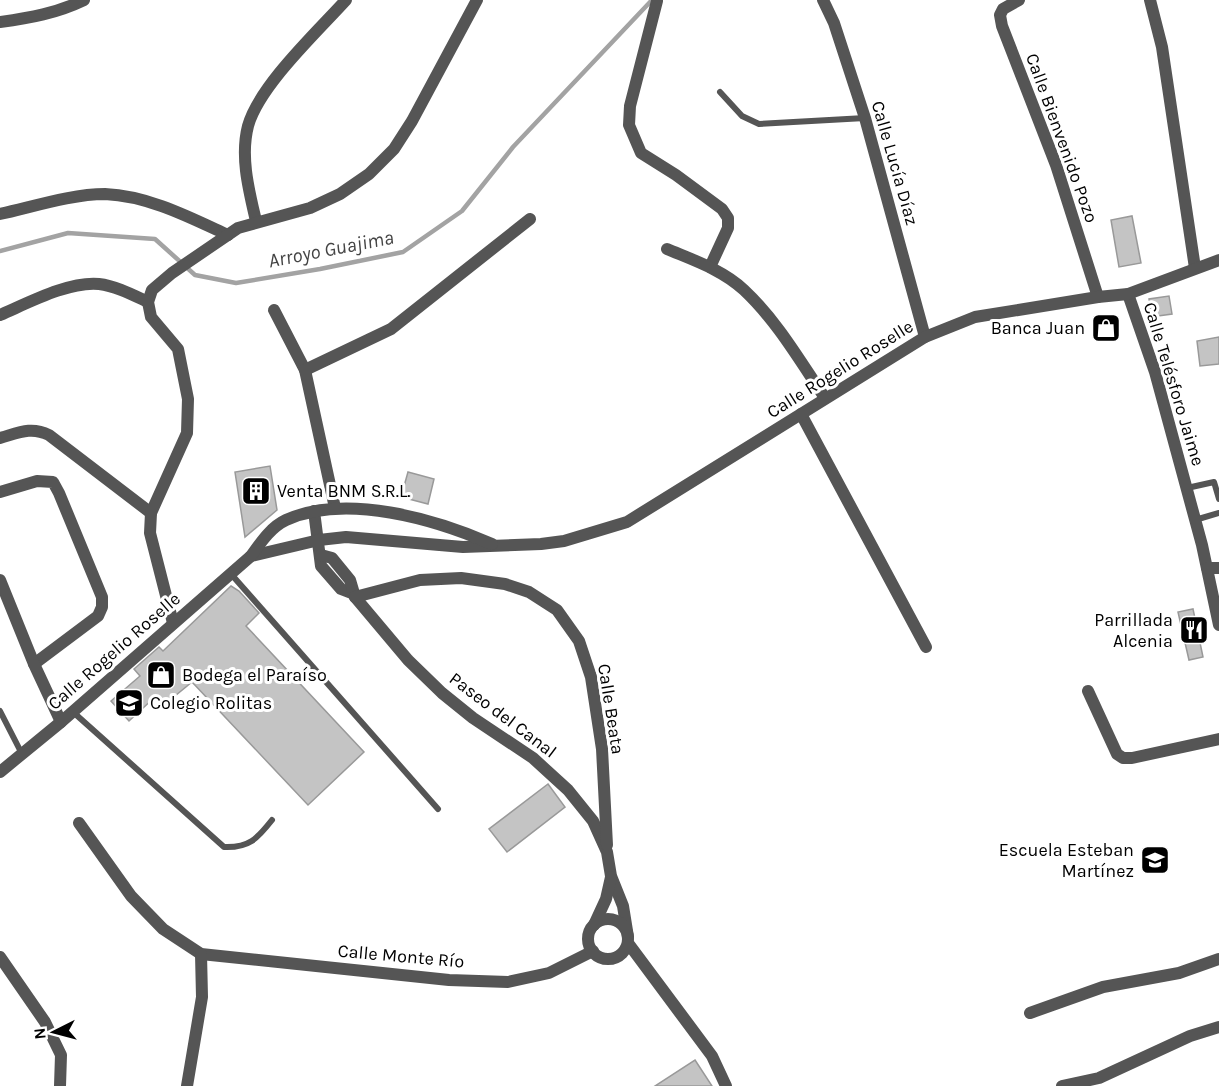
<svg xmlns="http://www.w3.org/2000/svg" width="1219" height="1086" viewBox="0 0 1219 1086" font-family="Karla,sans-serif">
  <rect width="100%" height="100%" fill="#fff"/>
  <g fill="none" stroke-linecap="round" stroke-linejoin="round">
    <polyline stroke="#a3a3a3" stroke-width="4.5" points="0,251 68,233 155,239 195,275 236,283 320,269 403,252 462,211 513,147 652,0"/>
  </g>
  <g fill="#c4c4c4" stroke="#999" stroke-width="1.5">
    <polygon points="1132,216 1141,263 1119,267 1111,220"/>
    <polygon points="1169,296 1172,314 1151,317 1149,299"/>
    <polygon points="1219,337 1219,364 1200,366 1197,341"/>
    <polygon points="270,466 277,510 245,537 235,472"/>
    <polygon points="408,472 434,479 428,504 401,497"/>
    <polygon points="231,586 239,591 259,613 246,626 364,752 308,805 192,682 164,705 156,696 129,721 111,701 140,676 134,669 159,647 163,651"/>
    <polygon points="1193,609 1203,657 1189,660 1178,612"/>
    <polygon points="548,784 565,807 507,852 489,829"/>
    <polygon points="695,1060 712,1086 655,1086"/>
  </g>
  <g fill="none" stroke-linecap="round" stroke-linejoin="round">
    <g stroke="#555" stroke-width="6">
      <polyline points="720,92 742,116 759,124 865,118"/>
      <polyline points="1187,488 1214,482 1219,499"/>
      <polyline points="1195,520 1219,513"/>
      <polyline points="231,574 438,809"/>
      <polyline points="0,711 22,754"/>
      <path d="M73 712 224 847C249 848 257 839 272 820"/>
    </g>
    <g stroke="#555" stroke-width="12">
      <polyline points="823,0 834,23 865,118 925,337"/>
      <polyline points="1019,0 1003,9 1000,15 1002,26 1056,165 1098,297"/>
      <polyline points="1150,0 1162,47 1195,268"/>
      <polyline points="657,1 630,106 629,125 641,153 676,175 722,209 728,218 728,228 710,267"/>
      <path d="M0 22C30 18 57 13 84 0"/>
      <path d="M0 214C32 207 72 194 105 194 149 196 189 217 228 235"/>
      <path d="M256 221C249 191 240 157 248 126 259 86 317 32 346 0"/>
      <path d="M667 249C693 260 723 270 744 290 777 321 800 361 825 398"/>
      <polyline points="1128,294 1155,372 1202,545 1219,625"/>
      <polyline points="274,310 305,370"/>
      <path d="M0 315C28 303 69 281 99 284 116 286 133 295 148 302"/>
      <polyline points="801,414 926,647"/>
      <path d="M0 438C18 433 31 426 49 435L151 513"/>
      <polyline points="0,492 37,481 53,482 59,493 102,597 102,607 98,616 34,664"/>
      <polyline points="335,508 305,370 391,329 530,219"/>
      <polyline points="314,511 321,566 341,589 354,594"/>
      <polyline points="321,555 332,558 350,580 355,597 408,660 442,693 473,718 533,758 568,790 593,821 607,852 611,876 623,906 628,937"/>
      <polyline points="1207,568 1219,568"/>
      <polyline points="0,580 34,664 61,722"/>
      <polyline points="355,597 420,580 461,578 505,584 529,592 557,610 579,641 591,677 602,749 607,845"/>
      <polyline points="173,623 150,533 151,513 187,433 188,399 178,349 151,317 148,302 152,290 172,273 238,228 310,208 340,194 369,174 394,149 412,121 477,0"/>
      <polyline points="1088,691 1117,754 1123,758 1132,758 1219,739"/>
      <polyline points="79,823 131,896 163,929 201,954 449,980 508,982 549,973 593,951"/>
      <circle cx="608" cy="939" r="20"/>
      <polyline points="594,925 606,899 611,877"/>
      <polyline points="628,943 712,1056 726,1086"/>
      <polyline points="0,957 45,1022 61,1055 60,1086"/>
      <polyline points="1030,1013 1103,987 1179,973 1219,959"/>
      <polyline points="187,1086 202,997 201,954"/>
      <polyline points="1062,1086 1099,1078 1190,1036 1219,1027"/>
    </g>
    <g stroke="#555" stroke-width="12">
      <polyline points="251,556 319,540 346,537 463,547 541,544 564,541 627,522 925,337 975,317 1098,297 1128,294 1219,260"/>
      <path d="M0 772 61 722 251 556C261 542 271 527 286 520 346 493 435 519 492 544"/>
    </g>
  </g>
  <defs>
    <g id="shop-square" transform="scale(1.5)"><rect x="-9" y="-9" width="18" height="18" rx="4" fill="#000" stroke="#fff"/><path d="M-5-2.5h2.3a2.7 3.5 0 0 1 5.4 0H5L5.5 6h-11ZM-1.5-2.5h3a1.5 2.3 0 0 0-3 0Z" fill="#fff"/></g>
    <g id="building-square" transform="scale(1.5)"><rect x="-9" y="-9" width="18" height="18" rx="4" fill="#000" stroke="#fff"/><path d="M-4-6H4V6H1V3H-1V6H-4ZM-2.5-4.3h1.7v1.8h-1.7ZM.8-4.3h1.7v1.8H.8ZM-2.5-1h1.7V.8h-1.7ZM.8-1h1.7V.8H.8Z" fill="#fff"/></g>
    <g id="restaurant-square" transform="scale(1.5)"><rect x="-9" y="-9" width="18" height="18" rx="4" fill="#000" stroke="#fff"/><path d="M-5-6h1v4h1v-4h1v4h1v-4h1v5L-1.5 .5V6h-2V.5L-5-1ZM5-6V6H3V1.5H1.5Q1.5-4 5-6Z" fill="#fff"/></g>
    <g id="school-square" transform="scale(1.5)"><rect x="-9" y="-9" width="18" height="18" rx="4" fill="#000" stroke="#fff"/><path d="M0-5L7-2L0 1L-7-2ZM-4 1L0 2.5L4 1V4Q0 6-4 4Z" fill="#fff"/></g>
  </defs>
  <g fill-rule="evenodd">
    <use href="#shop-square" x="1106" y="328"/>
    <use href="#building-square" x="256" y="491"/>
    <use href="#restaurant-square" x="1194" y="630"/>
    <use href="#shop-square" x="161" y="675"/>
    <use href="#school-square" x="129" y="703"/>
    <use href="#school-square" x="1155" y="860"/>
  </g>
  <g text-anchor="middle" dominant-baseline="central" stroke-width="6" stroke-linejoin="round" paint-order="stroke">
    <g font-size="18" fill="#000" stroke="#fff">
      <text transform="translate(1062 138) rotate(70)">Calle Bienvenido Pozo</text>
      <text transform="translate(895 163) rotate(74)">Calle Lucía Díaz</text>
      <text transform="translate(840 369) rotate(-32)">Calle Rogelio Roselle</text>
      <text transform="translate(1174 384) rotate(73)">Calle Telésforo Jaime</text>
      <text transform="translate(114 651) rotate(-41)">Calle Rogelio Roselle</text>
      <text transform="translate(611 709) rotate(81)">Calle Beata</text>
      <text transform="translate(503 715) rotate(37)">Paseo del Canal</text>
      <text transform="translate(401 956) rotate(5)">Calle Monte Río</text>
    </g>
    <g font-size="18" fill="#000" stroke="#fff" text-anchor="end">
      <text x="1085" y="328">Banca Juan</text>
      <text x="277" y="491" text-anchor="start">Venta BNM S.R.L.</text>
      <text x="1173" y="620">Parrillada<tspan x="1173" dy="21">Alcenia</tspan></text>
      <text x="182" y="675" text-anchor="start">Bodega el Paraíso</text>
      <text x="150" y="703" text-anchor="start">Colegio Rolitas</text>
      <text x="1134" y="850">Escuela Esteban<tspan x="1134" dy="21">Martínez</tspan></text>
    </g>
    <g font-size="20" font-style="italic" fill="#444" stroke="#fff">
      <text transform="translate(331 249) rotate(-11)">Arroyo Guajima</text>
    </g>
  </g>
  <g transform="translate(54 1032) rotate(264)" stroke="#ffffff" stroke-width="4.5" paint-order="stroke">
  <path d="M0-4.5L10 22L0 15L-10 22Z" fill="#000000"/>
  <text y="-9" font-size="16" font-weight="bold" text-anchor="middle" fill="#000000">N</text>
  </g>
</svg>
